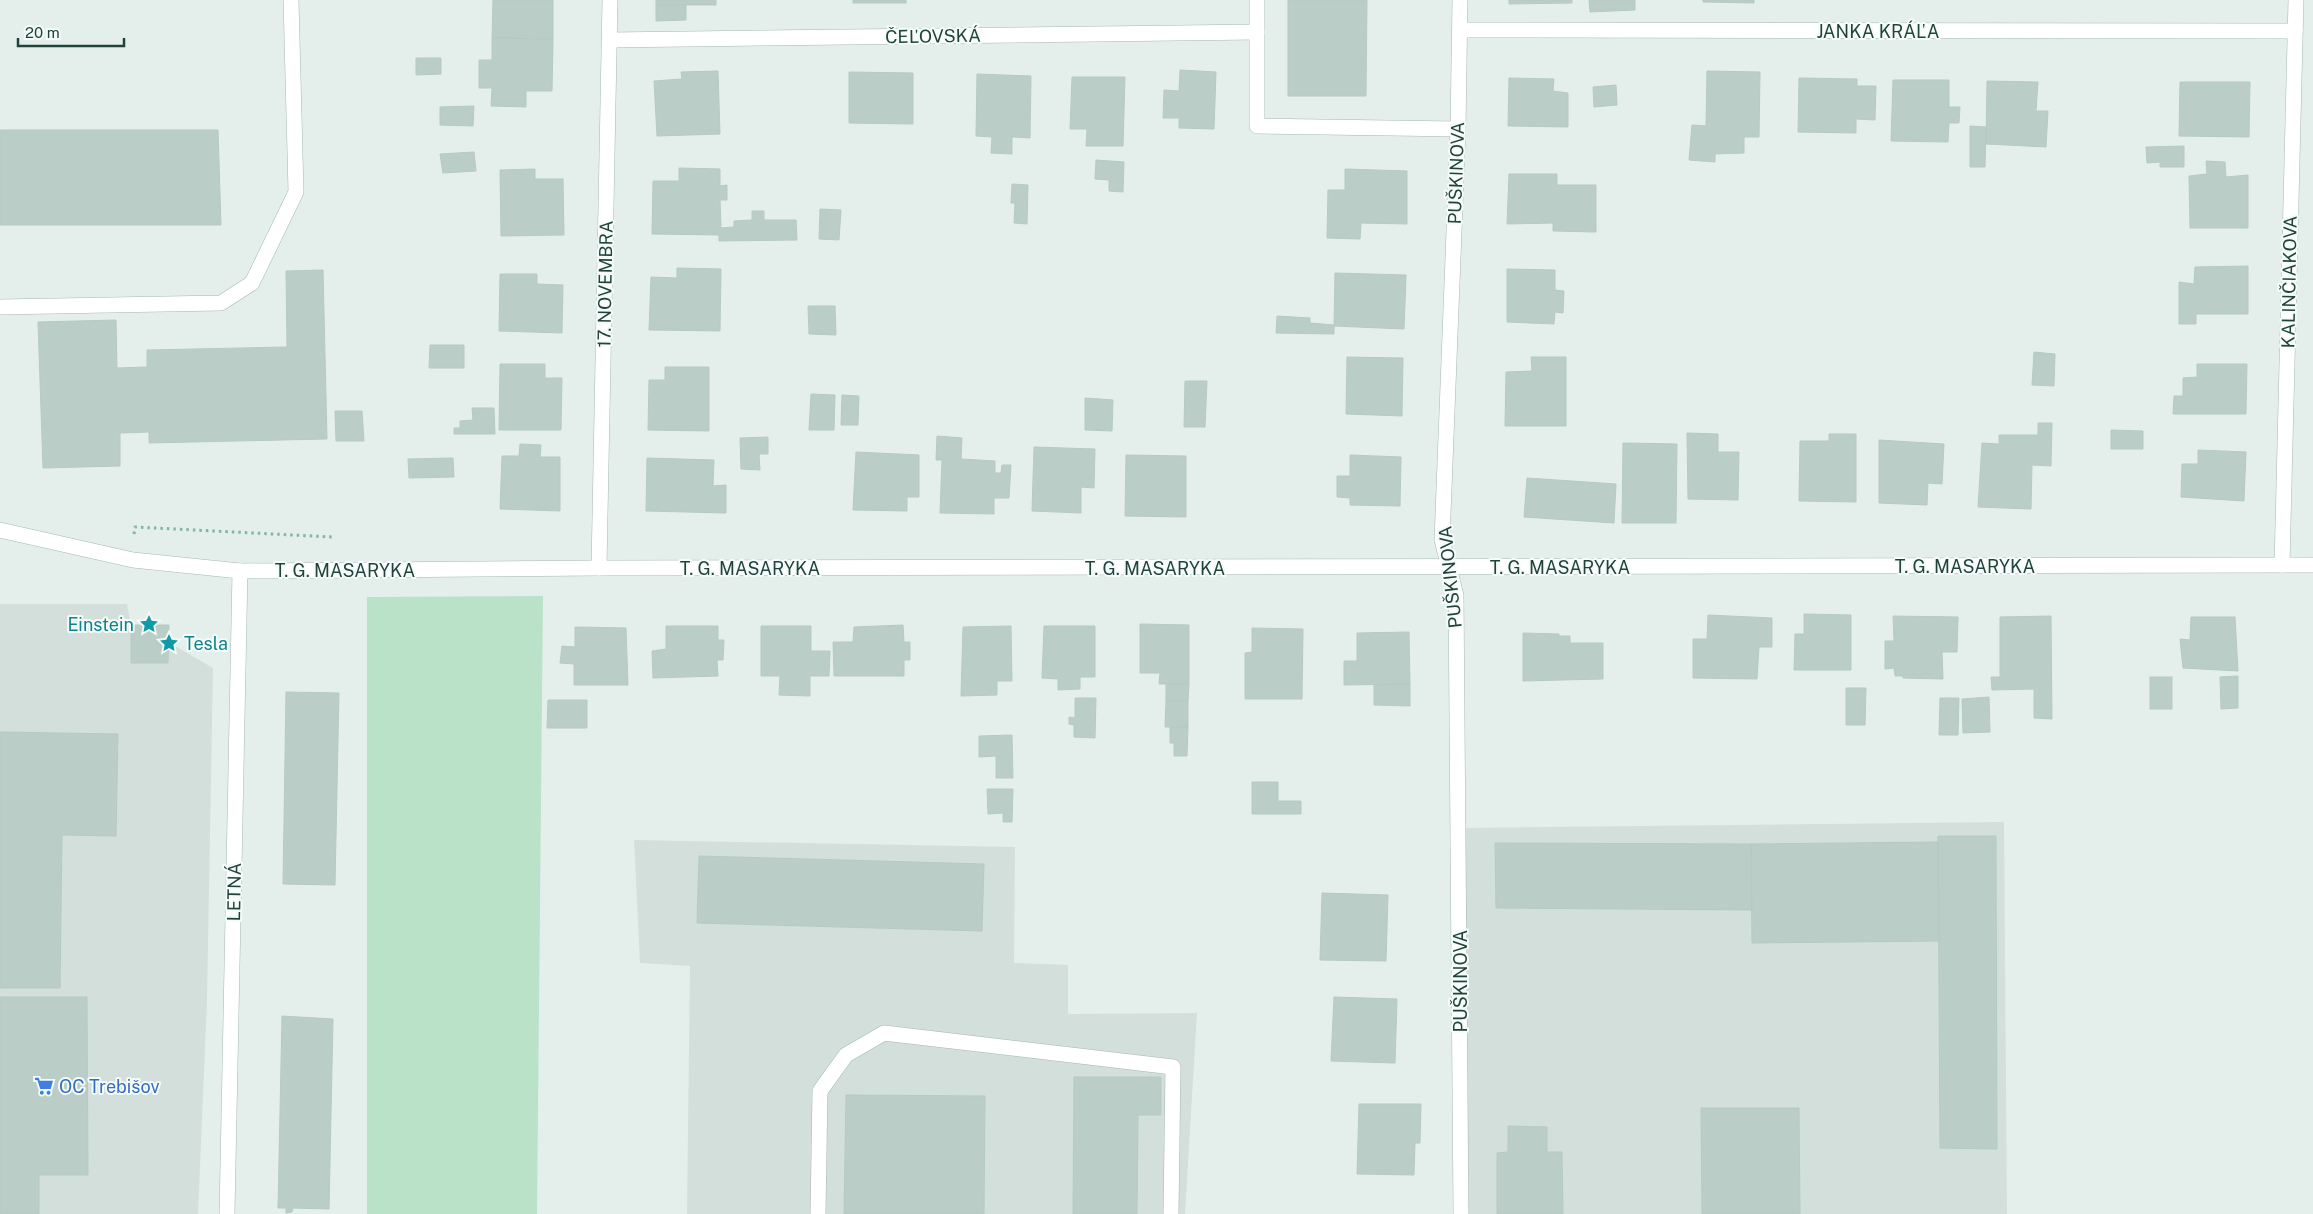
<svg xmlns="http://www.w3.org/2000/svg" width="2313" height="1214" viewBox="0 0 2313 1214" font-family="'Public Sans',sans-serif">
  <rect width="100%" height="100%" fill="#e4efeb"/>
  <g fill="#d2dfda">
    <polygon points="0,604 127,604 131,625 131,663 168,663 168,642 213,668 207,1000 198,1214 0,1214"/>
    <polygon points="2004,822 2007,1214 1461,1214 1459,828"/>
    <polygon points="634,840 1015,847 1014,963 1068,965 1068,1014 1197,1013 1185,1214 687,1214 690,966 640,963"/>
  </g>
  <polygon fill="#bae2c8" points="543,596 537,1214 367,1214 367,597"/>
  <g fill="#bbcdc7" stroke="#b5cac3">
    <polygon points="493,0 553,0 553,39 492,38"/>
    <rect x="656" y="0" width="60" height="5"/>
    <rect x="853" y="0" width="53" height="3"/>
    <polygon points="1288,0 1367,0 1366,96 1288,96"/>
    <polygon points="1509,0 1572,0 1572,3 1509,4"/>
    <polygon points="1589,0 1635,0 1635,10 1590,12"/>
    <polygon points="1703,0 1754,0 1754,3 1703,2"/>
    <polygon points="656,5 686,5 686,20 656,21"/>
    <polygon points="492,38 553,39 552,91 526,91 526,107 491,106 492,88 479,88 479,60 492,60"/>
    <polygon points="416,58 441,58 441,74 416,75"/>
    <polygon points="1180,70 1216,72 1214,129 1179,128 1179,118 1163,118 1164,90 1179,91"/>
    <polygon points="718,71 720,134 657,136 654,81 682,79 681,72"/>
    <polygon points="1707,71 1760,72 1759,137 1744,137 1744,153 1715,154 1715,162 1689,160 1692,125 1706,126"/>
    <polygon points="849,72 913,73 913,124 849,123"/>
    <polygon points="977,74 1031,76 1030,138 1012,137 1012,154 991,153 992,137 976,136"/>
    <polygon points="1072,77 1125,77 1123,146 1086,146 1087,129 1070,129"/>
    <polygon points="1509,78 1554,79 1553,91 1568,93 1568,127 1508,126"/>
    <polygon points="1799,78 1857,79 1857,86 1876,86 1875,120 1856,119 1856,133 1798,132"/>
    <polygon points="1893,80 1949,80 1949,107 1960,107 1959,123 1949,123 1948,142 1891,141"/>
    <polygon points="1987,81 2038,82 2036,111 2048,111 2046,147 1986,144"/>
    <polygon points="2180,82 2250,82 2249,137 2179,136"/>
    <polygon points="1616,85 1617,105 1594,107 1593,87"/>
    <polygon points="474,106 473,126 440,125 440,107"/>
    <polygon points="1970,126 1986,127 1985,167 1970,167"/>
    <polygon points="0,130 218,130 221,225 0,225"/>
    <polygon points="2184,146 2184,167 2160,167 2160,162 2147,163 2146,147"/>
    <polygon points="474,152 476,171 443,173 440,154"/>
    <polygon points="1096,160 1124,162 1123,192 1109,191 1109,180 1095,179"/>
    <polygon points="2206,161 2225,162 2226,177 2248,175 2248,228 2190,228 2189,176 2207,174"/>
    <polygon points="679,168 720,169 720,186 727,185 727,200 720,200 721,228 734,227 734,221 752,220 752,211 764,211 764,220 796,220 797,240 719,241 719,235 652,234 653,181 679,181"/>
    <polygon points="535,169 535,179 563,179 564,235 501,236 500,170"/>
    <polygon points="1345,169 1407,171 1407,224 1361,223 1360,239 1327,238 1328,190 1345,190"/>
    <polygon points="1509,174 1557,174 1557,185 1596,185 1596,232 1553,231 1553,223 1507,224"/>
    <polygon points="1012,184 1028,185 1027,224 1014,223 1015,203 1011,203"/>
    <polygon points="820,209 841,210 839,240 819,239"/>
    <polygon points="2248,266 2248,314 2196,314 2196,324 2179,324 2179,282 2194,284 2195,267"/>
    <polygon points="677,268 721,269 720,331 649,330 651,277 677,278"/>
    <polygon points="1507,269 1555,270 1555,290 1564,291 1563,313 1555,312 1554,324 1507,322"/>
    <polygon points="323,270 327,439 149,443 149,432 120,433 120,466 43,468 38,322 116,320 117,368 147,367 147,350 287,347 286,271"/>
    <polygon points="1335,273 1406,275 1404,329 1334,326 1334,334 1276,333 1277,316 1310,318 1310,323 1334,325"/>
    <polygon points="500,274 537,274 537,284 563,285 562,333 499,331"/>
    <polygon points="808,306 835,306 836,335 809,334"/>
    <polygon points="430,345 464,345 464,368 429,368"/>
    <polygon points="2034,352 2055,354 2054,386 2032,385"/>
    <polygon points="1347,357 1403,358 1402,416 1346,414"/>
    <polygon points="1531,357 1566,357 1566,426 1505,426 1506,372 1532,371"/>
    <polygon points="500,364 545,364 545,378 562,378 561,430 499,430"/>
    <polygon points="2197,364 2247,364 2246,414 2173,414 2174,396 2183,396 2183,378 2197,377"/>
    <polygon points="665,367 709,367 709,431 648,430 649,380 665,380"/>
    <polygon points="1185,381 1207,381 1205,427 1184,427"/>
    <polygon points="811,394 835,395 834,430 809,430"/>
    <polygon points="842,395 859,396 858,425 841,425"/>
    <polygon points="1085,398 1113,400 1112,431 1085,430"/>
    <polygon points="472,408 494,408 495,434 454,434 454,428 460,428 460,421 473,420"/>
    <polygon points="335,411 362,411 364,441 336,441"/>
    <polygon points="2038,423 2052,423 2051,466 2032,465 2031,509 1978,507 1982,443 1999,444 1999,435 2038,435"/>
    <polygon points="2111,430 2143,431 2143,449 2111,449"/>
    <polygon points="1687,433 1718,434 1718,452 1739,452 1738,500 1688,499"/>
    <polygon points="1829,434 1856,434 1856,502 1799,501 1800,441 1829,441"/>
    <polygon points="937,436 962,438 961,459 995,461 995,473 1001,473 1002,465 1011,465 1009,498 994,498 994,514 940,513 942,460 936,460"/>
    <polygon points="768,437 768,454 759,454 760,470 741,469 740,438"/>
    <polygon points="1879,440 1944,444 1942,484 1928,483 1927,505 1879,503"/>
    <polygon points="1623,443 1677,444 1676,523 1622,523"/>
    <polygon points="520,444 541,445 540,457 560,457 560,511 500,509 502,456 519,456"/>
    <polygon points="1034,447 1095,449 1094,488 1081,487 1081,513 1032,511"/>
    <polygon points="2198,450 2246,452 2244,501 2181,497 2182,464 2198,464"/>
    <polygon points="856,452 919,455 919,497 907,497 907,511 853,510"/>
    <polygon points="1126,455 1186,456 1186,517 1125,516"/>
    <polygon points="1350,455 1401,457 1400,506 1350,505 1350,498 1337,497 1337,476 1350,476"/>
    <polygon points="453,458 454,477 409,478 408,459"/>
    <polygon points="647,458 714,460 713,486 726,485 726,513 646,511"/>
    <polygon points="1527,478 1616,484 1614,523 1524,517"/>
    <polygon points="1804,614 1851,615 1851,670 1794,670 1795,634 1804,634"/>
    <polygon points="1708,615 1772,618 1772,647 1759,647 1757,679 1693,678 1693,639 1707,639"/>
    <polygon points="1893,616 1958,617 1957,652 1942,652 1943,679 1903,678 1903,676 1895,676 1894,668 1885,669 1885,641 1894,641"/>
    <polygon points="2051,616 2052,719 2034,718 2034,689 1992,690 1991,677 2000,677 2000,617"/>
    <polygon points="2191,617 2235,617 2238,671 2183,668 2180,639 2190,640"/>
    <polygon points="1140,624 1189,625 1189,684 1159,684 1160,673 1140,673"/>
    <polygon points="131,625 169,625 168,663 131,663"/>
    <polygon points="903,625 904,642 910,642 910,660 904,660 904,676 834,676 833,642 853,642 854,627"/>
    <polygon points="666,626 718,626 718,640 724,640 723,660 717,660 718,676 653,678 652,651 666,649"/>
    <polygon points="761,626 811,626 811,651 830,651 829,676 810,676 810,696 779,695 780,676 761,676"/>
    <polygon points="1011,626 1012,681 997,681 997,695 961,696 963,627"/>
    <polygon points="1044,626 1095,626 1095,677 1080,677 1080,689 1058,690 1058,679 1042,678"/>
    <polygon points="575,627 626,628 628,685 574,685 574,664 560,663 562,646 575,647"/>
    <polygon points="1252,628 1303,629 1302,699 1245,699 1245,653 1252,652"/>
    <polygon points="1409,632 1410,684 1344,685 1344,661 1357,661 1357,633"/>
    <polygon points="1523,633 1559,634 1559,636 1570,636 1570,643 1603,643 1603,679 1523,681"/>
    <polygon points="2238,676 2238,708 2221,709 2220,677"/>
    <rect x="2150" y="677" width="22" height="32"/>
    <polygon points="1166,684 1189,684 1188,701 1166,701"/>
    <polygon points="1410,684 1410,706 1374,705 1374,685"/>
    <polygon points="1846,688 1866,688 1865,725 1846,725"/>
    <polygon points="286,692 339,693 335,885 283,884"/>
    <polygon points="1989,697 1990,732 1963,733 1962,699"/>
    <polygon points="1075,698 1096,698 1095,738 1074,737 1074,725 1069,724 1069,717 1075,718"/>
    <polygon points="1940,698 1959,698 1958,735 1939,735"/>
    <polygon points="548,700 587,700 587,728 547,728"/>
    <polygon points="1166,701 1188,701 1188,727 1165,727"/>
    <polygon points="1170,727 1188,727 1187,756 1174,756 1174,743 1170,743"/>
    <polygon points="0,732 118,734 116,836 62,835 60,988 0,988"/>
    <polygon points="1012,735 1013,778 996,778 996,756 979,757 979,736"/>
    <polygon points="1252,782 1278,782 1278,801 1301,801 1301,814 1252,814"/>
    <polygon points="987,789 1013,789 1012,822 1003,822 1003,813 988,814"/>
    <polygon points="1938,836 1996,836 1997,1149 1940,1148"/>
    <polygon points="1938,842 1939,941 1752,943 1751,844"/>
    <polygon points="1495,843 1751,844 1752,910 1496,908"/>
    <polygon points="699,856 984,864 982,931 697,923"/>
    <polygon points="1322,893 1388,895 1386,961 1320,960"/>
    <polygon points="0,997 87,997 88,1175 39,1175 39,1214 0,1214"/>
    <polygon points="1334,997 1397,999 1395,1063 1331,1061"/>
    <polygon points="282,1016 333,1019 329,1209 293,1208 292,1212 286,1213 286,1208 278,1208"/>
    <polygon points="1074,1077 1161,1077 1161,1115 1138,1115 1137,1214 1073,1214"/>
    <polygon points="846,1095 985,1096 984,1214 844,1214"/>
    <polygon points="1359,1104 1421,1104 1420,1143 1415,1143 1414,1175 1357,1174"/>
    <polygon points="1701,1108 1799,1108 1800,1214 1702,1214"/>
    <polygon points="1508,1126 1547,1127 1547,1152 1562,1152 1563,1214 1497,1214 1497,1153 1508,1152"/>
  </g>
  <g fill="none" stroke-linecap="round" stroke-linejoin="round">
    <g stroke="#a6b8b3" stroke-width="16">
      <g id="service">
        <polyline points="1257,0 1257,126 1458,129"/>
        <polyline points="0,307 221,303 252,283 296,192 291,0"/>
        <polyline points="818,1214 820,1091 846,1055 884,1033 1173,1067 1171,1214"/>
      </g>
    </g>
    <g stroke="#a6b8b3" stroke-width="16">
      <g id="minor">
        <polyline points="1460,0 1458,129 1442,540 1456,595 1461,1214"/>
        <polyline points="1461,30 2295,31"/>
        <polyline points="610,40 1257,32"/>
        <polyline points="0,530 133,560 240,571 599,568 2313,565"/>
        <polyline points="2282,565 2296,0"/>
        <polyline points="599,568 610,0"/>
        <polyline points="227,1214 240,571"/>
      </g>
    </g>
    <polyline stroke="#80b6a9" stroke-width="3" stroke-dasharray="2.5 4" stroke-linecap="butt" points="134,534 135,527 332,537"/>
    <use href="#service" stroke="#fff" stroke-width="15"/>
    <use href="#minor" stroke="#fff" stroke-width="15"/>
  </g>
  <defs>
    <g id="sight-bare" transform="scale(1.5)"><path d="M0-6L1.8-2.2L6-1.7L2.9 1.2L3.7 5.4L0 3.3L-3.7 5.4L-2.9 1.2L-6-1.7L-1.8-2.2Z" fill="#0f9aa8" stroke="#f5fbf8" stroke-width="2.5" paint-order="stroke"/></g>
    <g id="supermarket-bare" transform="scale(1.5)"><path d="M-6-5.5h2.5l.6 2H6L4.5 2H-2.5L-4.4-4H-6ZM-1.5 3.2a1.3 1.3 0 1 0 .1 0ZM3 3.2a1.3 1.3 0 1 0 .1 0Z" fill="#3f7fe0" stroke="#f5fbf8" stroke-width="2.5" paint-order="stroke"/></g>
  </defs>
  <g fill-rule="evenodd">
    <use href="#sight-bare" x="149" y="624"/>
    <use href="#sight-bare" x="169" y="643"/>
    <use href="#supermarket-bare" x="44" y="1086"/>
  </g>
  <g text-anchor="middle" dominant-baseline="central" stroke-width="4" stroke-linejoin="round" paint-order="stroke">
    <g font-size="18" fill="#21433c" stroke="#f5fbf8">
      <text x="1878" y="31">JANKA KRÁĽA</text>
      <text transform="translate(933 36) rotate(-1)">ČEĽOVSKÁ</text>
      <text transform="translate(1456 173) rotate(-88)">PUŠKINOVA</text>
      <text transform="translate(2289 282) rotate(-89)">KALINČIAKOVA</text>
      <text transform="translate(605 284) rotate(-89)">17. NOVEMBRA</text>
      <text x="1965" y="566">T. G. MASARYKA</text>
      <text x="1560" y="567">T. G. MASARYKA</text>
      <text x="750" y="568">T. G. MASARYKA</text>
      <text x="1155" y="568">T. G. MASARYKA</text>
      <text x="345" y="570">T. G. MASARYKA</text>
      <text transform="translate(1450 577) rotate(-96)">PUŠKINOVA</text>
      <text transform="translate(234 892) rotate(-89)">LETNÁ</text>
      <text transform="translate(1460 981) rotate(-90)">PUŠKINOVA</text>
    </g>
    <g font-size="18" fill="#0d838f" stroke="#f5fbf8" text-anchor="end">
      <text x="134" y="624">Einstein</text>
      <text x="184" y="643" text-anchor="start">Tesla</text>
    </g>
    <g font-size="18" fill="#366cbe" stroke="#f5fbf8" text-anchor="start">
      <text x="59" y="1086">OC Trebišov</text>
    </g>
  </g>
  <path d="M18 38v8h106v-8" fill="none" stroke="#21433c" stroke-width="2.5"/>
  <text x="25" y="38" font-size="15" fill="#21433c" stroke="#f5fbf8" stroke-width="4" paint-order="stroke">20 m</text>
</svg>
